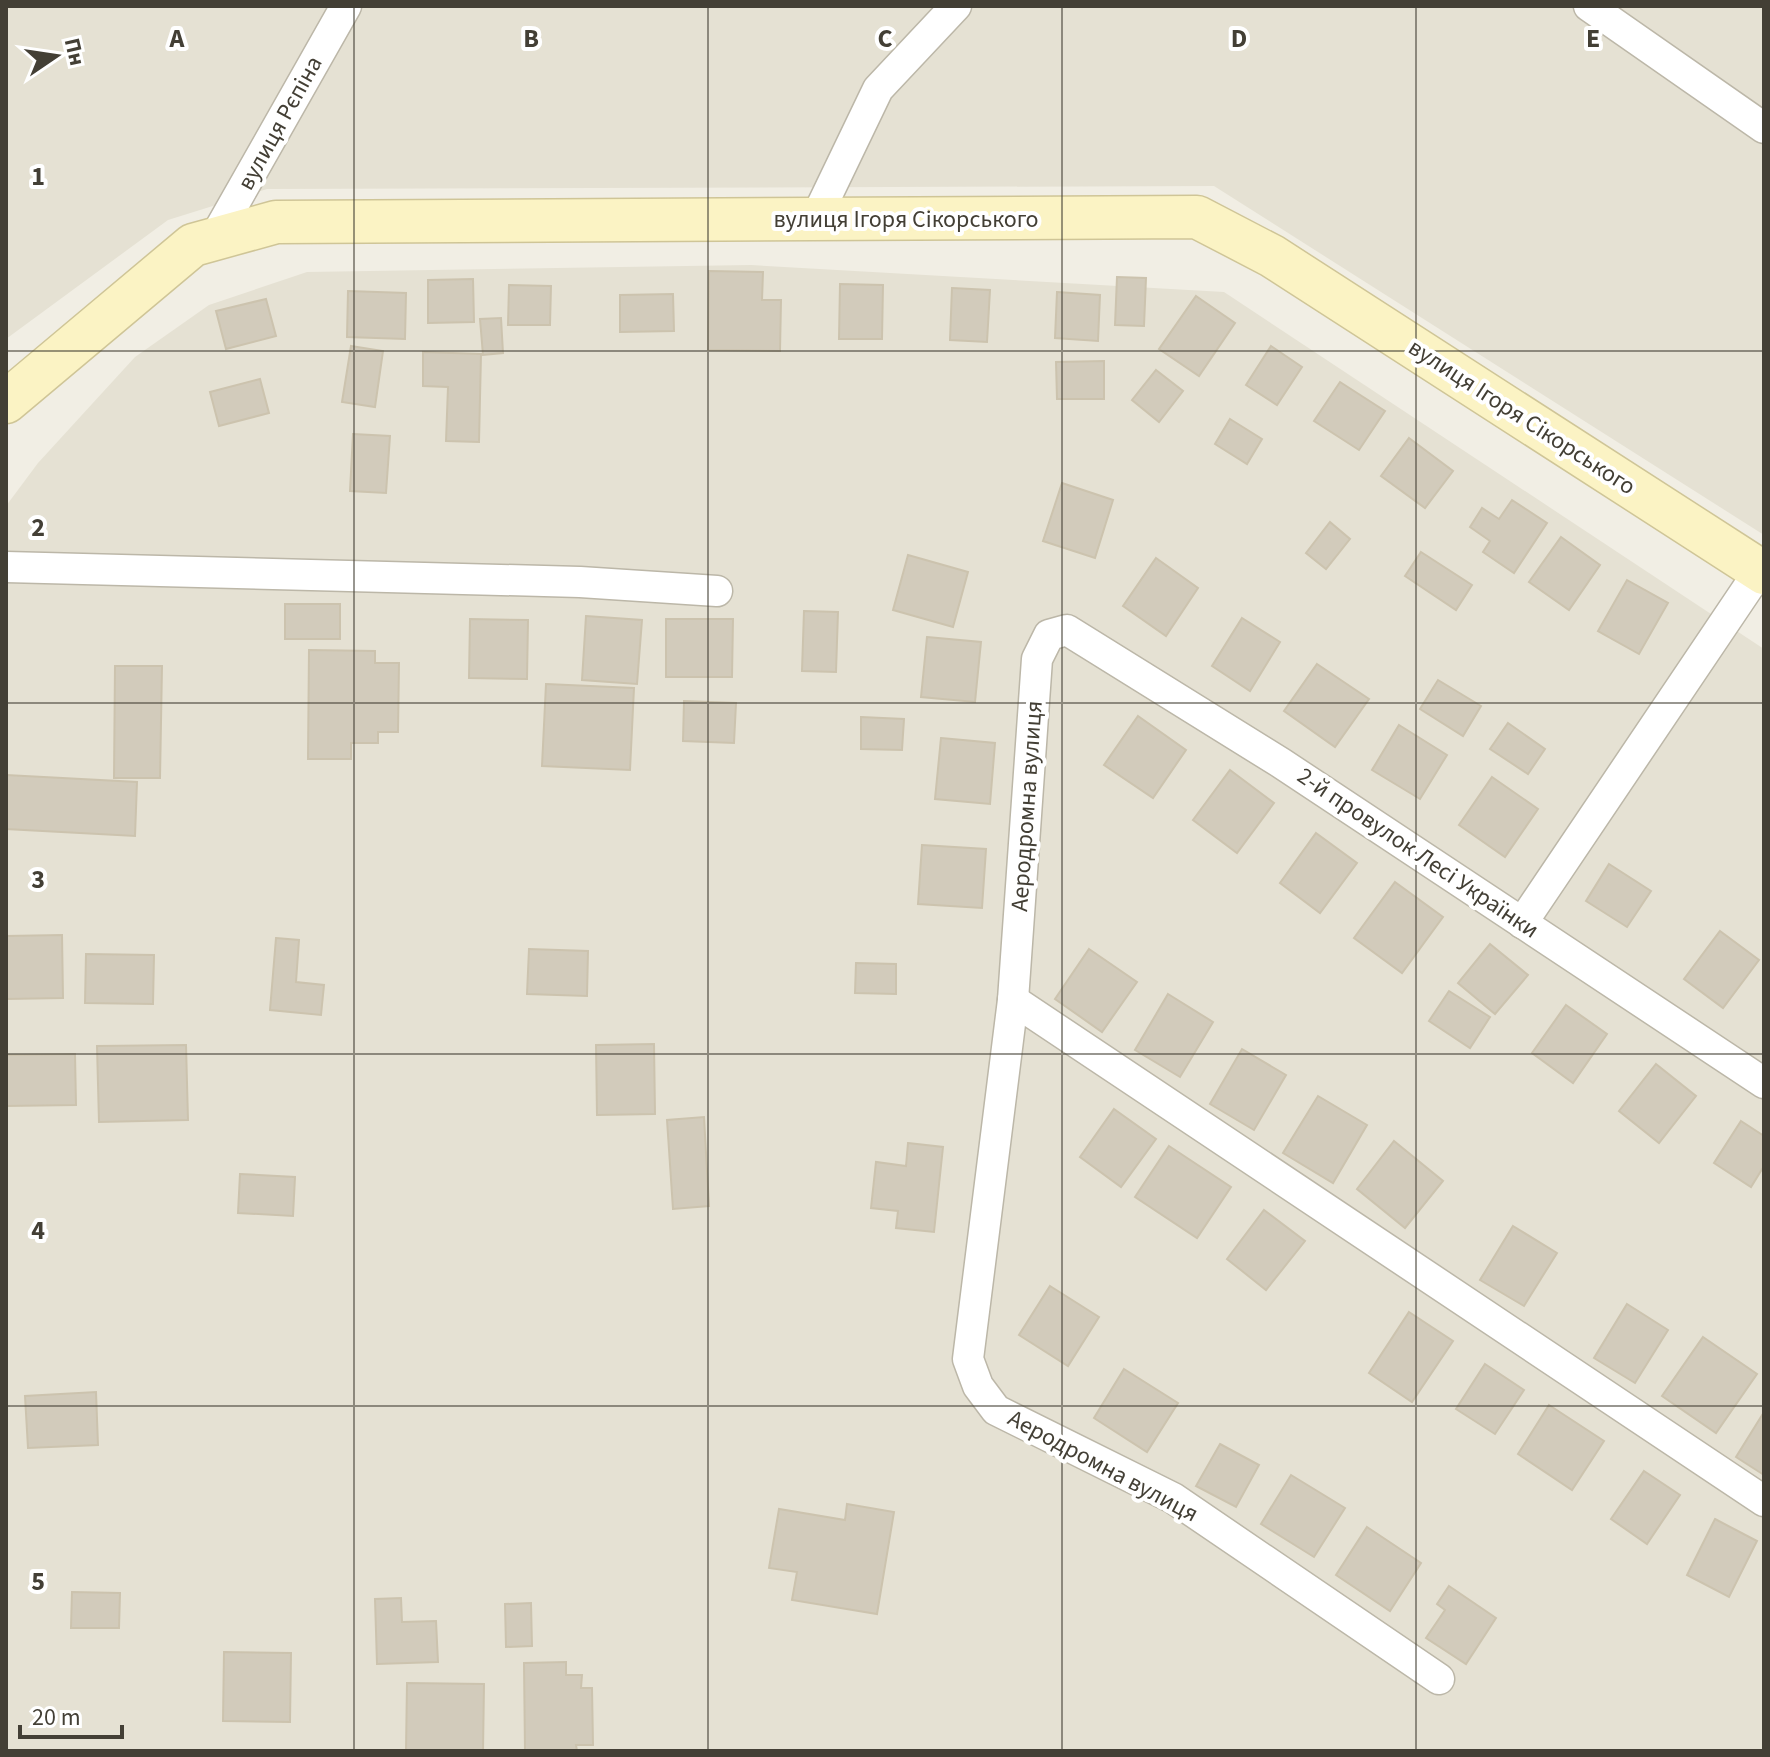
<svg xmlns="http://www.w3.org/2000/svg" width="1770" height="1757" viewBox="0 0 1770 1757" font-family="'Source Sans 3',sans-serif">
  <rect width="100%" height="100%" fill="#f1eee4"/>
  <g fill="#e5e1d3">
    <polygon points="6,6 1764,6 1764,535 1214,186 267,189 168,220 6,339"/>
    <polygon points="751,265 1224,292 1764,649 1764,1751 6,1751 6,506 38,463 135,357 209,305 307,272"/>
  </g>
  <g fill="#d2cbbb" stroke="#ccc3ae" stroke-width="2">
    <polygon points="709,271 763,272 762,300 781,300 780,351 708,350"/>
    <polygon points="1117,277 1146,278 1144,326 1115,325"/>
    <polygon points="473,279 474,322 428,323 428,280"/>
    <polygon points="840,284 883,285 882,339 839,339"/>
    <polygon points="509,285 551,286 550,325 508,325"/>
    <polygon points="952,288 990,290 987,342 950,340"/>
    <polygon points="348,291 406,293 405,339 347,337"/>
    <polygon points="1057,292 1100,295 1098,341 1055,338"/>
    <polygon points="673,294 674,331 620,332 620,295"/>
    <polygon points="1196,296 1235,323 1199,376 1159,349"/>
    <polygon points="266,299 276,336 226,349 216,311"/>
    <polygon points="501,318 503,353 483,355 480,319"/>
    <polygon points="351,346 383,351 375,407 342,402"/>
    <polygon points="1271,346 1302,367 1277,405 1246,385"/>
    <polygon points="423,352 481,354 479,442 446,441 448,387 423,386"/>
    <polygon points="1104,361 1104,399 1057,399 1056,362"/>
    <polygon points="1156,370 1183,391 1159,422 1132,400"/>
    <polygon points="260,379 269,413 219,426 210,392"/>
    <polygon points="1340,382 1385,411 1359,450 1314,421"/>
    <polygon points="1230,419 1262,439 1247,464 1215,444"/>
    <polygon points="353,434 390,436 386,493 350,491"/>
    <polygon points="1409,438 1453,471 1425,508 1381,476"/>
    <polygon points="1062,483 1113,500 1095,558 1043,541"/>
    <polygon points="1512,500 1547,523 1514,573 1483,552 1490,541 1470,527 1482,508 1499,519"/>
    <polygon points="1330,522 1350,539 1326,569 1306,553"/>
    <polygon points="1561,537 1600,565 1569,610 1529,582"/>
    <polygon points="1421,552 1472,585 1456,610 1405,576"/>
    <polygon points="908,555 968,572 953,627 893,610"/>
    <polygon points="1156,558 1198,588 1166,636 1123,606"/>
    <polygon points="1627,580 1668,603 1639,654 1598,631"/>
    <rect x="285" y="604" width="55" height="35"/>
    <polygon points="804,611 838,612 836,672 802,671"/>
    <polygon points="586,616 642,620 637,684 582,680"/>
    <polygon points="1242,618 1280,642 1250,691 1212,666"/>
    <polygon points="470,619 528,620 527,679 469,678"/>
    <polygon points="666,619 733,619 732,677 666,677"/>
    <polygon points="927,637 981,642 975,702 921,697"/>
    <polygon points="309,650 375,651 375,663 399,663 398,732 378,732 378,743 351,743 351,759 308,759"/>
    <polygon points="1317,664 1369,699 1335,747 1284,711"/>
    <polygon points="115,666 162,666 160,778 114,778"/>
    <polygon points="1438,680 1481,706 1463,736 1420,709"/>
    <polygon points="546,684 634,688 630,770 542,766"/>
    <polygon points="684,701 736,703 734,743 683,741"/>
    <polygon points="1138,716 1186,750 1153,798 1104,765"/>
    <polygon points="861,717 904,719 902,750 861,749"/>
    <polygon points="1508,723 1545,749 1528,774 1490,749"/>
    <polygon points="1399,725 1447,755 1420,799 1372,770"/>
    <polygon points="941,738 995,743 990,804 935,799"/>
    <polygon points="1230,770 1274,803 1237,853 1193,820"/>
    <polygon points="6,775 137,782 135,836 6,829"/>
    <polygon points="1492,777 1538,809 1505,857 1459,825"/>
    <polygon points="1316,833 1357,863 1320,913 1280,883"/>
    <polygon points="922,845 986,849 982,908 918,904"/>
    <polygon points="1609,864 1651,891 1627,927 1586,901"/>
    <polygon points="1395,882 1443,917 1402,973 1354,938"/>
    <polygon points="1720,931 1759,960 1723,1008 1684,979"/>
    <polygon points="62,935 63,998 6,999 6,936"/>
    <polygon points="276,938 299,940 296,982 324,985 321,1015 270,1010"/>
    <polygon points="1490,944 1528,975 1495,1014 1458,983"/>
    <polygon points="529,949 588,951 587,996 527,994"/>
    <polygon points="1089,949 1137,982 1102,1032 1055,999"/>
    <polygon points="86,954 154,955 153,1004 85,1003"/>
    <polygon points="856,963 896,964 896,994 855,993"/>
    <polygon points="1449,991 1490,1017 1470,1048 1429,1021"/>
    <polygon points="1168,994 1213,1022 1180,1077 1135,1050"/>
    <polygon points="1566,1005 1607,1034 1573,1083 1532,1053"/>
    <polygon points="654,1044 655,1114 597,1115 596,1045"/>
    <polygon points="186,1045 188,1120 99,1122 97,1046"/>
    <polygon points="1242,1049 1286,1075 1254,1130 1210,1104"/>
    <polygon points="75,1054 76,1105 6,1106 6,1055"/>
    <polygon points="1656,1064 1696,1096 1659,1143 1619,1111"/>
    <polygon points="1318,1096 1367,1125 1333,1183 1283,1153"/>
    <polygon points="1114,1109 1156,1139 1121,1187 1080,1157"/>
    <polygon points="704,1117 709,1206 673,1209 667,1120"/>
    <polygon points="1741,1121 1764,1136 1764,1166 1751,1187 1714,1163"/>
    <polygon points="1394,1141 1443,1181 1405,1228 1357,1189"/>
    <polygon points="908,1143 943,1147 934,1232 896,1228 898,1211 871,1208 876,1162 906,1166"/>
    <polygon points="1169,1146 1231,1187 1197,1238 1135,1197"/>
    <polygon points="240,1174 295,1177 293,1216 238,1213"/>
    <polygon points="1264,1210 1305,1241 1266,1290 1227,1259"/>
    <polygon points="1513,1226 1557,1253 1524,1306 1480,1280"/>
    <polygon points="1050,1286 1099,1317 1068,1366 1019,1335"/>
    <polygon points="1627,1304 1668,1330 1635,1383 1594,1358"/>
    <polygon points="1409,1312 1453,1341 1412,1402 1369,1373"/>
    <polygon points="1703,1337 1757,1374 1716,1433 1662,1396"/>
    <polygon points="1485,1364 1524,1390 1495,1434 1456,1409"/>
    <polygon points="1124,1369 1178,1403 1147,1452 1094,1418"/>
    <polygon points="96,1392 98,1445 28,1448 25,1396"/>
    <polygon points="1549,1405 1604,1441 1572,1490 1518,1454"/>
    <polygon points="1764,1412 1764,1475 1736,1457"/>
    <polygon points="1220,1444 1259,1465 1236,1507 1196,1486"/>
    <polygon points="1644,1471 1680,1495 1647,1544 1611,1519"/>
    <polygon points="1291,1475 1345,1508 1314,1557 1261,1524"/>
    <polygon points="847,1504 894,1512 877,1614 792,1600 797,1572 769,1568 779,1509 845,1520"/>
    <polygon points="1715,1519 1757,1541 1729,1597 1687,1575"/>
    <polygon points="1367,1527 1421,1563 1390,1611 1336,1575"/>
    <polygon points="1449,1586 1496,1618 1466,1664 1426,1638 1445,1610 1437,1604"/>
    <polygon points="72,1592 120,1593 119,1628 71,1628"/>
    <polygon points="401,1598 402,1622 436,1621 438,1662 377,1664 375,1599"/>
    <polygon points="531,1603 532,1646 506,1647 505,1604"/>
    <polygon points="224,1652 291,1653 290,1722 223,1721"/>
    <polygon points="566,1662 566,1675 582,1675 581,1688 592,1688 593,1745 576,1745 577,1751 525,1751 524,1663"/>
    <polygon points="407,1683 484,1684 483,1751 406,1751"/>
  </g>
  <g fill="none" stroke-linecap="round" stroke-linejoin="round">
    <g stroke="#bcb7a8" stroke-width="33">
      <g id="minor">
        <polyline points="1589,6 1764,128"/>
        <polyline points="815,220 878,89 956,6"/>
        <polyline points="214,239 346,6"/>
        <polyline points="6,567 580,582 717,591"/>
        <polyline points="1522,923 1764,564"/>
        <polyline points="1013,1000 1764,1501"/>
        <polyline points="1439,1679 1173,1498 996,1410 978,1386 968,1359 1013,1000 1037,659 1049,635 1067,630 1281,763 1764,1083"/>
      </g>
    </g>
    <g stroke="#cfc597" stroke-width="45">
      <polyline id="secondary" points="6,402 193,245 276,222 1197,217 1272,256 1764,573"/>
    </g>
    <use href="#minor" stroke="#fff" stroke-width="30"/>
    <use href="#secondary" stroke="#fbf3c4" stroke-width="42"/>
  </g>
  <path fill="none" stroke="#433f35" stroke-width="2" stroke-opacity="0.55" d="M354 6V1751M708 6V1751M1062 6V1751M1416 6V1751M6 351H1764M6 703H1764M6 1054H1764M6 1406H1764"/>
  <g text-anchor="middle" dominant-baseline="central" stroke-width="8" stroke-linejoin="round" paint-order="stroke">
    <g font-size="24" fill="#433f35" stroke="#fff">
      <text transform="translate(280 123) rotate(-61)">вулиця Рєпіна</text>
      <text x="906" y="219">вулиця Ігоря Сікорського</text>
      <text transform="translate(1522 417) rotate(33)">вулиця Ігоря Сікорського</text>
      <text transform="translate(1027 806) rotate(-86)">Аеродромна вулиця</text>
      <text transform="translate(1418 853) rotate(34)">2-й провулок Лесі Українки</text>
      <text transform="translate(1103 1466) rotate(28)">Аеродромна вулиця</text>
    </g>
  </g>
  <g font-size="26" text-anchor="middle" font-weight="bold" fill="#433f35" stroke="#fff" stroke-width="8" stroke-linejoin="round" paint-order="stroke">
    <text x="177" y="47">A</text>
    <text x="531" y="47">B</text>
    <text x="885" y="47">C</text>
    <text x="1239" y="47">D</text>
    <text x="1593" y="47">E</text>
    <text x="38" y="185">1</text>
    <text x="38" y="536">2</text>
    <text x="38" y="888">3</text>
    <text x="38" y="1239">4</text>
    <text x="38" y="1590">5</text>
  </g>
  <rect width="1770" height="1757" fill="none" stroke="#433f35" stroke-width="16"/>
  <g transform="translate(56 56) rotate(77)" stroke="#ffffff" stroke-width="6" paint-order="stroke">
  <path d="M0-6L14 30L0 20L-14 30Z" fill="#433f35"/>
  <text y="-12" font-size="22" font-weight="bold" text-anchor="middle" fill="#433f35">Пн</text>
  </g>
  <path d="M20 1725v12h102v-12" fill="none" stroke="#433f35" stroke-width="4"/>
  <text x="32" y="1725" font-size="24" fill="#433f35" stroke="#ffffff" stroke-width="6" paint-order="stroke">20 m</text>
</svg>
